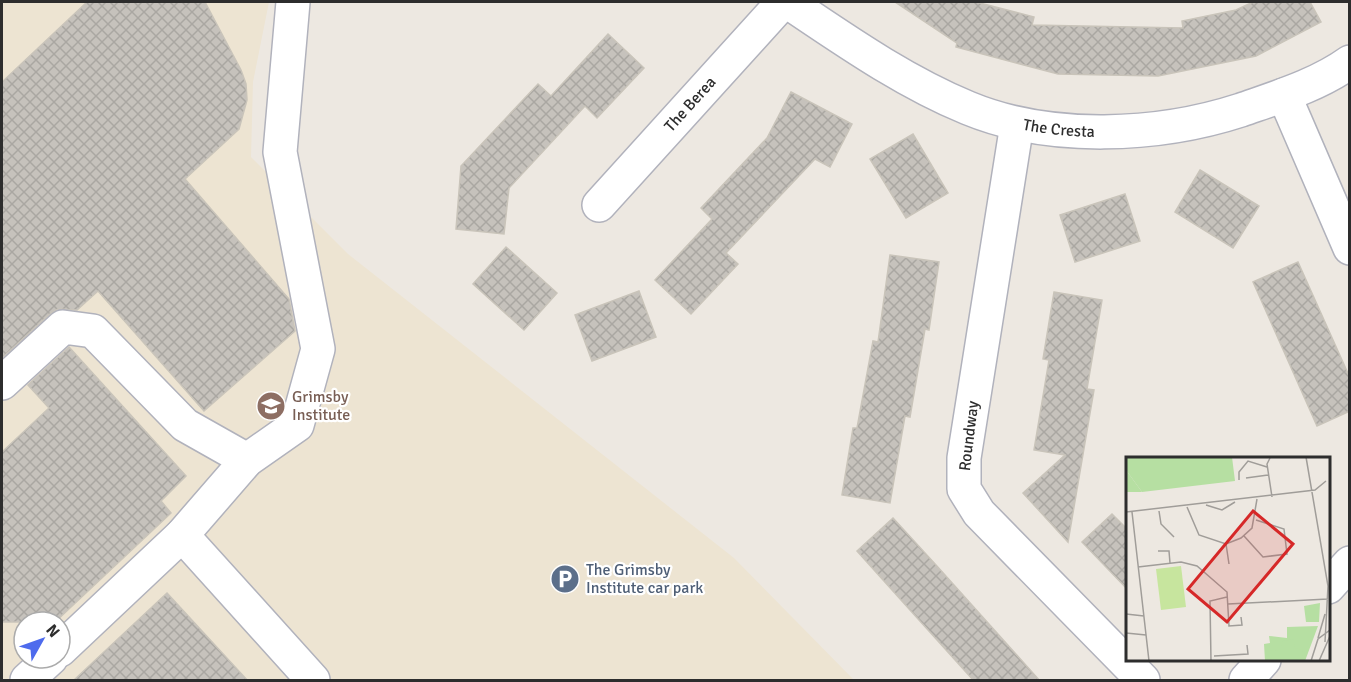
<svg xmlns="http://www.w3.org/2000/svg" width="1351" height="682" viewBox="0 0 1351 682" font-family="Signika,sans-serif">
  <defs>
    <pattern id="building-cross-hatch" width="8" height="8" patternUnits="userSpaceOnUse" patternTransform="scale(1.5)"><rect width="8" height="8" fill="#c6c2bc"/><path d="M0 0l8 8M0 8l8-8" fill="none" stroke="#aaa7a2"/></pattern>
  </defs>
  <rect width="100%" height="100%" fill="#ede8e1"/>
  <path fill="#ede4d2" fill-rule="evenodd" d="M2 2H269L253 82 251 157 348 254 734 558 854 680H2ZM24 622H60V658H24Z"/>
  <g fill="url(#building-cross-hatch)" stroke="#c9c4ba" stroke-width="1.5">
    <polygon points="87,2 205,2 241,70 246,84 247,100 239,129 185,179 289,299 295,331 204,411 98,291 77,310 58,309 51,313 3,357 2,356 2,82"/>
    <polygon points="895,2 976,2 1034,17 1032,25 1183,28 1182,21 1236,10 1253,2 1310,2 1321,22 1256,56 1158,76 1058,74 956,47 957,43"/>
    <polygon points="608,34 644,68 597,118 585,106 509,188 504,234 456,229 461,166 538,84 551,96"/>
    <polygon points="791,92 852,124 830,167 815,159 726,253 738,264 691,314 655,280 712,219 701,208 767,138"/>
    <polygon points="913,134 948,193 906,218 870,159"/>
    <polygon points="1200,170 1259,206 1233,248 1175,212"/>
    <polygon points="1125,194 1140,241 1075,262 1060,215"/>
    <polygon points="506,247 557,293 524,330 473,284"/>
    <polygon points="890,255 939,262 929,330 925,329 910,417 905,416 890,503 842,495 853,428 857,428 873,341 878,342"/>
    <polygon points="1298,262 1350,378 1350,411 1317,426 1253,282"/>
    <polygon points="639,291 656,337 592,361 575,315"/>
    <polygon points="1054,292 1102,300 1087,389 1094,390 1068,542 1023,493 1065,455 1034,450 1049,360 1043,359"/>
    <polygon points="69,347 186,476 161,501 171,513 55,622 2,622 2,452 49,408 28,385"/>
    <polygon points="1112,514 1128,530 1128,590 1082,542"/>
    <polygon points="893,518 936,565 1040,681 974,681 919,620 857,551"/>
    <polygon points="167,593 248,681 73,681"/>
  </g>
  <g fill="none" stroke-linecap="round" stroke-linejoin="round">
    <g stroke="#b1b2bc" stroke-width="36">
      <g id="minor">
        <path id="s1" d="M788 2C846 41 903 81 968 108 1050 142 1158 137 1241 110 1278 97 1318 85 1350 62"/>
        <polyline points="1284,95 1350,248"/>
        <polyline points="1017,124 964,458 964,489 979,513 1143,680"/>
        <path id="s2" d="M599 205 783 2"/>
        <polyline points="2,383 63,327 93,331 185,425 247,460"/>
        <polyline points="182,535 313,680"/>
        <polyline points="1328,587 1350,563"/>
        <polyline points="60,650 182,535 247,460 297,425 318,349 280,152 293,2"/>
        <polyline points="27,680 51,658"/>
        <polyline points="1246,680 1264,660"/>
      </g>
    </g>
    <use href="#minor" stroke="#fff" stroke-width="33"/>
  </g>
  <defs>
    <g id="university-disc" transform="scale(1.5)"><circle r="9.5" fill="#8d6e63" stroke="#fff"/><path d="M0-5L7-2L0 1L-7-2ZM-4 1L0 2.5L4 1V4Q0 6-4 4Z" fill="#fff"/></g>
    <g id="parking-disc" transform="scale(1.5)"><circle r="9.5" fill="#5c6f8a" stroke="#fff"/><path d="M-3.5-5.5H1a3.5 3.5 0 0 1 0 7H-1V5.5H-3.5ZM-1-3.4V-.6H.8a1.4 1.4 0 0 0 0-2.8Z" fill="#fff"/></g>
  </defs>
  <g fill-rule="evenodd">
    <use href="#university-disc" x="271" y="406"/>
    <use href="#parking-disc" x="565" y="579"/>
  </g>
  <g text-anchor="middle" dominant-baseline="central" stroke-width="4.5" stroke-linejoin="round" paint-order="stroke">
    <g font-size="16" fill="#2d2d2d" stroke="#fff">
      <text stroke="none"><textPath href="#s2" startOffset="136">The Berea</textPath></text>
      <text stroke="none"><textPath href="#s1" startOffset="303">The Cresta</textPath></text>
      <text transform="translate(969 436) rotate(-83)">Roundway</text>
    </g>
    <g font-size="16" fill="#785e54" stroke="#fff" text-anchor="start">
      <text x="292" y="397">Grimsby<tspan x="292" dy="18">Institute</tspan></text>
    </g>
    <g font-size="16" fill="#4e5e75" stroke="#fff" text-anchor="start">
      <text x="586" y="570">The Grimsby<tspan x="586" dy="18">Institute car park</tspan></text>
    </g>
  </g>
  <g transform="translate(1126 457)">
    <rect width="204" height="204" fill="#ede8e1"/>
    <path d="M0 13 16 35H0ZM194 146 193 165H180L178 149ZM192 169 179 204H139L138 187 144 186 143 179 161 181V170Z" fill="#b6dfa2"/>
    <path d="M168 182 172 184 168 186 169 191 177 193 176 200 171 204H144V193L153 194 157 184Z" fill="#b6dfa2"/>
    <path d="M0 0H106L109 24 16 35 0 13Z" fill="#b6dfa2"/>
    <path d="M55 109 60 150 35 153 30 112Z" fill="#c7e59e"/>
    <path fill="none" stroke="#a09d99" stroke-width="1.5" d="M180 0 202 129 199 185M144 1 141 7 146 40M120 21 142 18M113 23V15L122 4 141 10M80 48 96 53 109 45M61 50 73 78 100 87 115 81 126 71 131 42M33 54 35 67 48 80M0 55 189 33 200 24M6 55 23 204M118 79 137 100 161 97 158 72 130 63M100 87 103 107M32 94H43L44 106M12 110 55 105 71 109 101 135 103 169 116 168 115 160M102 147 202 142M0 157 18 159M0 176 20 178M192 181 199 157M88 199 122 197 121 188M85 204 84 144 101 140M185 204 192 182 204 173M193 204 204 179"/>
    <path fill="#d62828" fill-opacity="0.15" stroke="#d62828" stroke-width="3" d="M127 54 167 87 101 165 62 132Z"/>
    <rect width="204" height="204" fill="none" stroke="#2d2d2d" stroke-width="3"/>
  </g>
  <rect width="1351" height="682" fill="none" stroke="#2d2d2d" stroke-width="6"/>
  <g transform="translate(42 640) rotate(50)"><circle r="28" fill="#ffffff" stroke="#ababab" stroke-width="1.5"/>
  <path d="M0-4.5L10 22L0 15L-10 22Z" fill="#4e6bed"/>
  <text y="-9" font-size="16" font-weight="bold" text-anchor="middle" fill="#2d2d2d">N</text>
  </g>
</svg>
